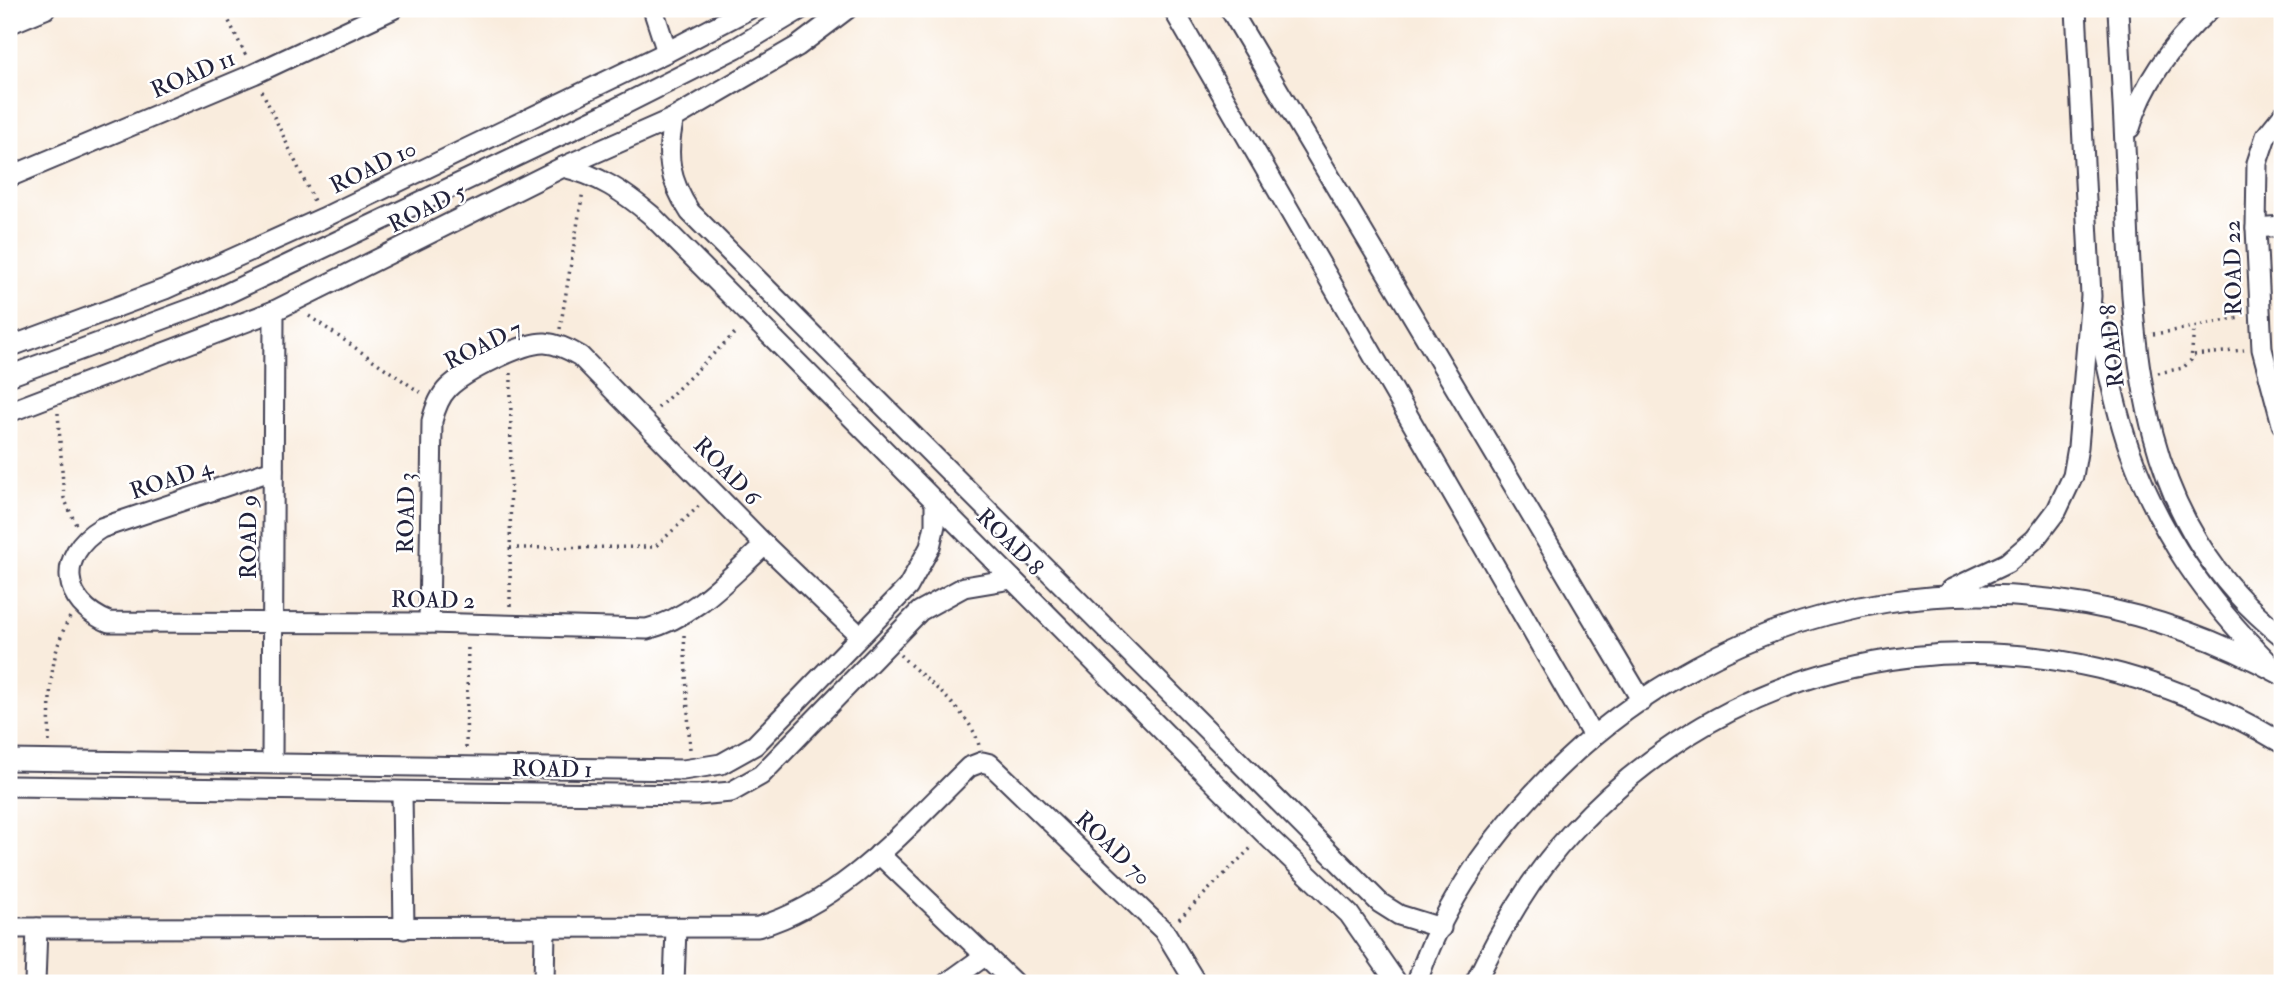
<svg xmlns="http://www.w3.org/2000/svg" width="2291" height="992" viewBox="0 0 2291 992" font-family="'IM FELL Double Pica',serif">
  <rect width="100%" height="100%" fill="#fff"/>
  <filter id="ink" filterUnits="userSpaceOnUse"><feTurbulence type="fractalNoise" baseFrequency=".0143" numOctaves="2"/><feDisplacementMap in="SourceGraphic" scale="14" xChannelSelector="R" yChannelSelector="G"/><feConvolveMatrix kernelMatrix="1 2 1 2 8 2 1 2 1" color-interpolation-filters="sRGB"/></filter>
  <filter id="wash" filterUnits="userSpaceOnUse"><feTurbulence type="fractalNoise" baseFrequency=".00686" numOctaves="4" result="noise"/><feDisplacementMap in="SourceGraphic" scale="28" xChannelSelector="R" yChannelSelector="G"/><feGaussianBlur stdDeviation="1.57" result="paint"/><feColorMatrix in="noise" values="0 0 0 0 0 0 0 0 0 0 0 0 0 0 0 0 0 1.4 0 .05"/><feComposite in="paint" operator="in"/></filter>
  <g filter="url(#wash)">
    <rect width="100%" height="100%" fill="#f9ecdd"/>
  </g>
  <g filter="url(#ink)">
    <g fill="none" stroke-linecap="round" stroke-linejoin="round">
      <g stroke="#424053" stroke-width="23">
        <g id="minor">
          <polyline points="653,9 667,52"/>
          <polyline points="1173,9 1593,736"/>
          <polyline points="1230,9 1642,701"/>
          <path d="M2118 9C2121 71 2125 133 2127 195 2133 360 2140 524 2282 636"/>
          <polyline points="9,24 45,9"/>
          <polyline points="2282,116 2266,136 2257,163 2256,228 2262,349 2282,424"/>
          <path d="M674 118C665 155 669 180 690 212L1380 903 1399 915 1441 928"/>
          <path d="M2130 128C2144 80 2174 42 2210 9"/>
          <path d="M563 167C598 175 624 192 651 215L1265 834 1349 914 1397 983"/>
          <polyline points="9,177 254,74 393,9"/>
          <polyline points="2256,228 2282,226"/>
          <path d="M2095 311C2106 357 2114 406 2130 451 2161 536 2206 599 2269 663"/>
          <polyline points="9,347 165,289 323,218 667,52 749,9"/>
          <polyline points="9,376 207,303 279,269 603,115 736,48 801,9"/>
          <polyline points="9,412 274,311 563,167 674,118 798,46 847,9"/>
          <path d="M273 470 101 528C56 555 61 603 109 622L429 623 647 629C695 617 729 577 765 545"/>
          <polyline points="1950,590 2007,563 2035,539 2057,510 2073,476 2078,447 2091,296 2076,9"/>
          <path d="M429 623 432 421C435 409 439 397 448 388 464 372 523 342 545 343 558 344 570 350 580 356L765 545 860 636"/>
          <polyline points="9,760 683,770 721,764 755,745 908,587 930,547 935,525 935,502"/>
          <polyline points="272,763 274,311"/>
          <polyline points="9,786 697,795 731,792 761,775 920,611 964,587 1012,579"/>
          <polyline points="402,793 404,929"/>
          <polyline points="879,854 1014,983"/>
          <path d="M9 928 758 927C844 902 907 827 969 767L982 762 990 764 1165 932 1196 983"/>
          <polyline points="35,983 37,928"/>
          <polyline points="544,983 545,929"/>
          <polyline points="674,983 676,929"/>
          <polyline points="947,983 986,955"/>
          <path d="M1417 983C1438 915 1484 847 1532 795 1728 581 2030 535 2282 675"/>
          <path d="M1475 983C1501 929 1531 876 1572 832 1764 625 2045 602 2282 743"/>
        </g>
      </g>
      <g stroke="#424053" stroke-width="3.5" stroke-dasharray="2 5" stroke-linecap="butt">
        <polyline points="223,9 247,58"/>
        <polyline points="262,91 314,201"/>
        <polyline points="309,316 421,393"/>
        <polyline points="560,329 583,191"/>
        <path d="M2153 334C2184 330 2211 322 2241 318"/>
        <polyline points="2194,355 2244,350"/>
        <polyline points="2158,373 2183,368 2191,360 2194,329"/>
        <polyline points="658,408 738,330"/>
        <polyline points="58,413 64,498 76,525"/>
        <polyline points="510,548 655,547 699,506"/>
        <polyline points="510,606 511,372"/>
        <polyline points="684,635 690,750"/>
        <path d="M900 655C923 678 973 714 979 746"/>
        <path d="M49 742C50 697 48 656 70 617"/>
        <polyline points="466,748 468,644"/>
        <polyline points="1179,919 1251,848"/>
      </g>
      <use href="#minor" stroke="#fff" stroke-width="19"/>
    </g>
  </g>
  <g text-anchor="middle" dominant-baseline="central" stroke-width="5" stroke-linejoin="round" paint-order="stroke">
    <g font-size="23" fill="#22223b" stroke="#fff">
      <text transform="translate(193 74) rotate(-23)">ROAD 11</text>
      <text transform="translate(373 167) rotate(-26)">ROAD 10</text>
      <text transform="translate(427 208) rotate(-26)">ROAD 5</text>
      <text transform="translate(2233 268) rotate(-91)">ROAD 22</text>
      <text transform="translate(483 345) rotate(-26)">ROAD 7</text>
      <text transform="translate(2112 346) rotate(-96)">ROAD 8</text>
      <text transform="translate(727 471) rotate(46)">ROAD 6</text>
      <text transform="translate(171 479) rotate(-18)">ROAD 4</text>
      <text transform="translate(406 513) rotate(-89)">ROAD 3</text>
      <text transform="translate(248 537) rotate(-90)">ROAD 9</text>
      <text transform="translate(1010 542) rotate(45)">ROAD 8</text>
      <text transform="translate(433 600) rotate(1)">ROAD 2</text>
      <text transform="translate(552 769) rotate(1)">ROAD 1</text>
      <text transform="translate(1113 848) rotate(44)">ROAD 70</text>
    </g>
  </g>
  <rect width="2291" height="992" fill="none" stroke="#fff" stroke-width="35"/>
</svg>
